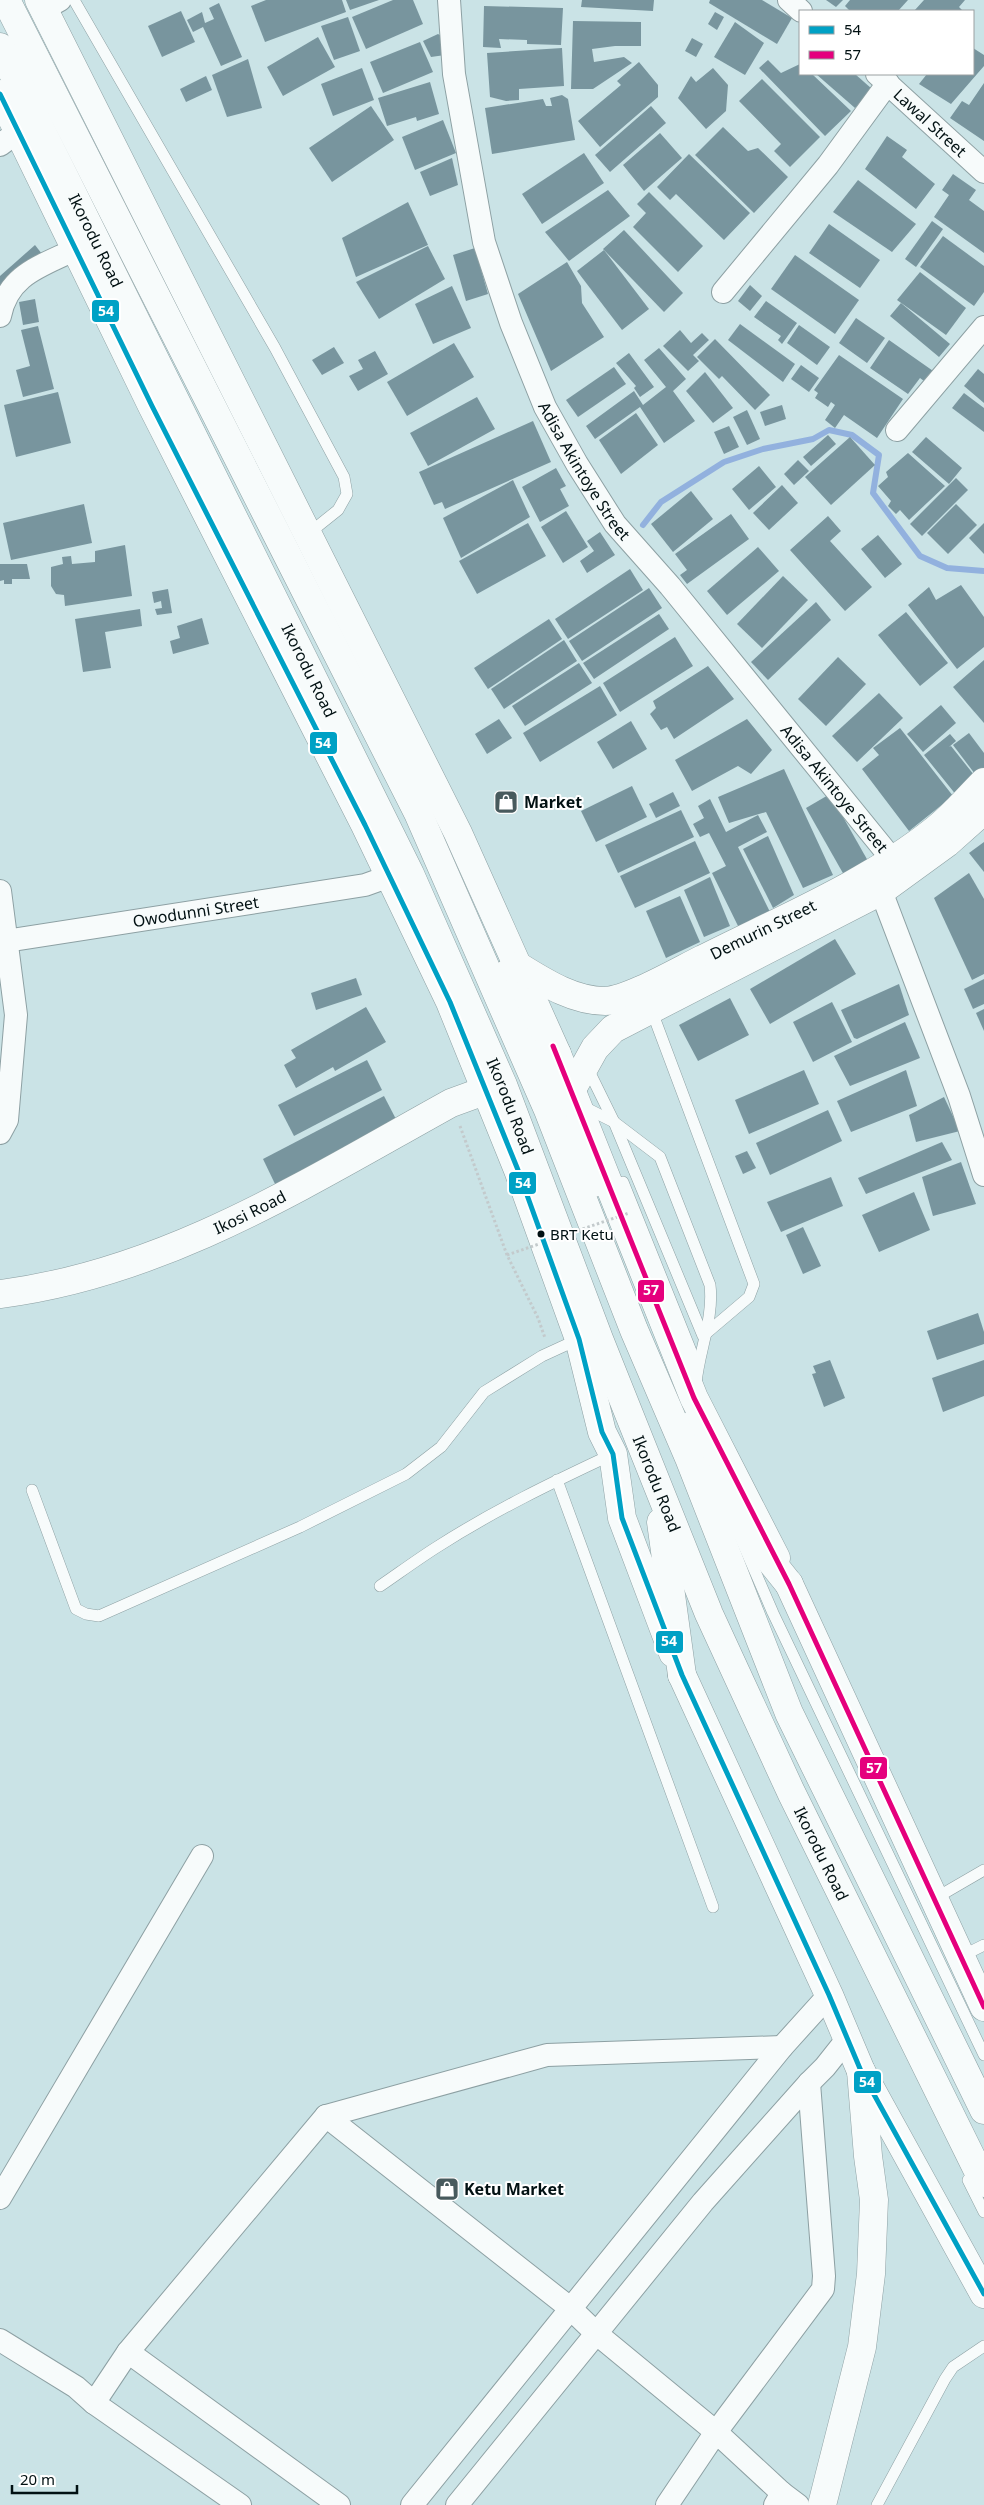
<svg xmlns="http://www.w3.org/2000/svg" width="984" height="2505" viewBox="0 0 984 2505" font-family="'Noto Sans',sans-serif">
  <rect width="100%" height="100%" fill="#cae3e6"/>
  <g fill="none" stroke-linecap="round" stroke-linejoin="round">
    <polyline stroke="#92b1de" stroke-width="6" points="643,525 661,502 724,462 763,449 813,439 829,430 852,435 879,455 873,493 920,556 947,568 984,571"/>
  </g>
  <g fill="#78959e">
    <polygon points="266,0 342,0 346,12 265,42 251,6"/>
    <polygon points="346,0 379,0 350,10"/>
    <polygon points="393,0 413,0 423,24 366,49 352,17"/>
    <polygon points="582,0 654,0 653,11 581,7"/>
    <polygon points="710,0 762,0 792,18 777,44 709,3"/>
    <polygon points="826,0 843,0 836,7"/>
    <polygon points="850,0 908,0 898,11 850,11 845,6"/>
    <polygon points="924,0 965,0 959,7 963,11 914,11"/>
    <polygon points="219,3 242,57 221,66 203,27 193,32 187,20 202,12 205,23 214,19 209,8"/>
    <polygon points="484,6 563,8 561,45 527,44 527,40 499,39 501,48 483,47"/>
    <polygon points="181,11 195,42 162,57 148,26"/>
    <polygon points="715,12 724,17 717,30 708,24"/>
    <polygon points="348,17 360,51 334,60 321,26"/>
    <polygon points="573,21 641,22 641,46 615,46 592,49 594,62 624,57 632,63 593,89 571,89"/>
    <polygon points="735,22 764,43 745,75 714,57"/>
    <polygon points="438,34 443,37 445,55 431,57 423,41"/>
    <polygon points="318,37 335,67 283,96 267,67"/>
    <polygon points="692,38 703,44 696,57 685,51"/>
    <polygon points="420,42 433,72 383,93 370,62"/>
    <polygon points="562,48 564,86 519,89 519,100 506,101 490,97 487,53"/>
    <polygon points="973,48 984,55 984,66 951,104 919,84 927,74 973,74"/>
    <polygon points="248,59 262,108 227,117 212,75"/>
    <polygon points="768,60 781,73 800,64 800,74 812,74 851,111 825,136 759,68"/>
    <polygon points="639,62 658,85 658,97 600,147 578,121 621,85 617,81"/>
    <polygon points="362,68 374,100 333,116 321,84"/>
    <polygon points="713,68 728,85 726,111 706,129 678,98 691,76 696,82"/>
    <polygon points="816,74 855,74 872,89 855,108"/>
    <polygon points="206,76 212,90 186,102 180,89"/>
    <polygon points="762,79 820,137 790,167 774,151 781,144 739,101"/>
    <polygon points="430,82 439,114 417,121 416,117 387,126 378,98"/>
    <polygon points="984,83 984,141 950,118 962,101 969,105"/>
    <polygon points="562,95 568,99 575,140 492,154 485,108 543,99 546,106 552,106 550,98"/>
    <polygon points="371,106 394,140 332,182 309,148"/>
    <polygon points="651,106 666,123 610,172 595,155"/>
    <polygon points="443,120 456,153 415,170 402,137"/>
    <polygon points="723,127 748,151 758,148 788,177 754,213 695,155"/>
    <polygon points="660,133 682,158 644,191 623,165"/>
    <polygon points="887,136 907,150 902,157 935,184 916,209 865,169"/>
    <polygon points="584,153 604,183 542,224 522,194"/>
    <polygon points="689,154 750,213 724,240 676,194 670,200 657,187"/>
    <polygon points="452,158 458,185 430,196 420,172"/>
    <polygon points="953,174 976,190 969,200 984,211 984,253 934,217 949,195 942,190"/>
    <polygon points="858,180 916,224 892,252 833,212"/>
    <polygon points="608,190 630,216 569,261 545,232"/>
    <polygon points="649,192 703,246 678,272 633,227 646,213 637,204"/>
    <polygon points="408,202 428,245 356,277 342,238"/>
    <polygon points="932,221 943,229 916,267 905,259"/>
    <polygon points="829,224 880,260 860,288 809,253"/>
    <polygon points="624,230 683,293 664,312 603,249"/>
    <polygon points="943,236 984,266 984,292 974,306 920,267"/>
    <polygon points="35,245 42,254 0,290 0,276"/>
    <polygon points="428,246 445,279 379,319 356,282"/>
    <polygon points="475,248 488,294 466,301 453,255"/>
    <polygon points="604,250 649,309 622,330 577,271"/>
    <polygon points="795,255 859,300 835,334 771,289"/>
    <polygon points="567,262 581,286 582,303 604,337 551,371 518,294"/>
    <polygon points="920,272 966,308 946,335 897,300"/>
    <polygon points="750,285 762,296 750,311 738,301"/>
    <polygon points="452,286 471,328 433,344 415,304"/>
    <polygon points="35,299 39,322 23,325 19,302"/>
    <polygon points="766,301 797,323 782,344 778,340 781,336 754,317"/>
    <polygon points="901,303 950,344 939,357 890,316"/>
    <polygon points="856,318 885,338 867,363 839,343"/>
    <polygon points="740,324 795,364 783,382 728,340"/>
    <polygon points="799,325 830,347 817,365 787,343"/>
    <polygon points="38,326 54,389 23,397 16,370 30,366 21,330"/>
    <polygon points="680,330 691,343 702,333 709,340 693,355 699,361 688,371 663,346"/>
    <polygon points="715,339 770,395 755,410 722,376 719,379 697,357"/>
    <polygon points="889,340 936,373 928,384 920,378 908,394 870,368"/>
    <polygon points="454,343 474,377 407,416 387,382"/>
    <polygon points="334,347 344,363 322,375 312,360"/>
    <polygon points="659,348 686,379 673,391 695,421 664,443 640,407 595,439 586,426 634,391 643,405 666,387 644,360"/>
    <polygon points="375,351 388,374 358,391 349,376 363,369 358,360"/>
    <polygon points="629,353 654,387 640,397 634,388 636,386 616,363"/>
    <polygon points="839,355 903,399 877,438 844,415 835,428 825,420 835,405 831,402 828,407 815,398 818,393 814,390"/>
    <polygon points="801,365 819,378 809,392 791,379"/>
    <polygon points="614,367 626,384 578,417 566,400"/>
    <polygon points="978,369 984,374 984,403 964,386"/>
    <polygon points="705,372 733,408 713,423 686,391"/>
    <polygon points="58,392 71,443 16,457 4,405"/>
    <polygon points="964,393 984,408 984,432 952,408"/>
    <polygon points="477,397 495,429 428,466 410,433"/>
    <polygon points="782,405 786,419 765,426 760,412"/>
    <polygon points="747,410 760,439 747,445 733,417"/>
    <polygon points="636,413 658,445 621,474 599,440"/>
    <polygon points="533,421 551,462 445,509 442,502 434,505 419,472"/>
    <polygon points="729,426 739,447 724,454 714,432"/>
    <polygon points="828,435 836,444 811,466 803,457"/>
    <polygon points="850,437 875,465 831,505 805,477"/>
    <polygon points="926,437 962,468 949,484 912,452"/>
    <polygon points="908,453 945,486 909,520 900,510 896,514 888,506 891,501 878,486 888,477 886,472"/>
    <polygon points="798,460 809,471 794,485 784,474"/>
    <polygon points="759,466 776,487 749,510 732,489"/>
    <polygon points="556,468 566,486 560,489 569,506 540,522 522,487"/>
    <polygon points="956,478 968,490 922,536 910,524"/>
    <polygon points="513,480 530,517 461,558 443,518"/>
    <polygon points="782,485 798,503 769,530 753,513"/>
    <polygon points="691,491 713,519 673,552 651,524"/>
    <polygon points="84,504 92,543 11,560 3,523"/>
    <polygon points="956,504 977,525 948,554 927,533"/>
    <polygon points="566,511 588,547 563,563 541,527"/>
    <polygon points="731,514 749,539 687,584 680,575 687,570 675,554"/>
    <polygon points="828,516 841,531 830,541 872,587 845,611 790,550"/>
    <polygon points="528,523 546,556 477,594 459,561"/>
    <polygon points="984,523 984,554 969,538"/>
    <polygon points="600,532 615,555 587,573 580,561 594,551 587,541"/>
    <polygon points="878,535 902,564 885,578 861,549"/>
    <polygon points="125,545 132,596 65,606 64,595 56,594 51,586 51,567 63,564 62,557 71,556 72,564 95,562 95,551"/>
    <polygon points="758,547 779,571 727,615 707,591"/>
    <polygon points="0,564 27,564 30,579 12,579 12,584 4,584 4,580 0,581"/>
    <polygon points="630,569 643,590 568,639 555,619"/>
    <polygon points="783,576 808,600 762,648 737,624"/>
    <polygon points="961,585 984,617 984,647 957,669 908,605 929,587 936,600"/>
    <polygon points="649,588 662,608 582,661 569,641"/>
    <polygon points="168,589 172,613 157,615 155,609 162,608 161,601 154,603 152,592"/>
    <polygon points="816,602 831,620 768,680 751,662"/>
    <polygon points="140,609 142,626 105,632 111,668 83,672 75,619"/>
    <polygon points="906,612 948,663 920,686 878,635"/>
    <polygon points="659,614 669,629 594,679 583,663"/>
    <polygon points="202,618 209,644 173,654 170,641 180,638 177,626"/>
    <polygon points="549,619 562,639 488,689 474,668"/>
    <polygon points="675,637 693,666 620,712 603,683"/>
    <polygon points="564,640 577,661 504,709 491,689"/>
    <polygon points="838,657 866,684 826,726 798,699"/>
    <polygon points="984,660 984,723 953,687"/>
    <polygon points="579,663 592,683 525,726 512,706"/>
    <polygon points="708,666 734,699 674,739 667,727 661,730 650,714 656,708 653,701"/>
    <polygon points="600,686 617,715 540,762 523,733"/>
    <polygon points="879,693 903,718 857,762 832,736"/>
    <polygon points="941,705 956,723 923,752 907,734"/>
    <polygon points="499,719 512,738 487,754 475,734"/>
    <polygon points="747,719 772,750 751,774 738,766 692,791 675,760"/>
    <polygon points="631,721 647,749 613,769 597,742"/>
    <polygon points="900,728 953,796 909,831 862,769 879,755 873,748"/>
    <polygon points="969,733 984,753 984,774 978,778 953,745"/>
    <polygon points="950,734 956,741 949,747 951,746 978,780 957,796 924,755"/>
    <polygon points="784,769 833,875 803,888 766,812 729,823 718,797"/>
    <polygon points="632,786 647,817 596,842 581,811"/>
    <polygon points="673,792 680,806 656,818 649,804"/>
    <polygon points="830,794 868,861 844,875 806,808"/>
    <polygon points="710,799 726,832 758,815 767,832 738,847 770,912 739,928 712,873 726,866 709,833 700,837 693,824 704,818 698,806"/>
    <polygon points="681,810 694,837 618,873 605,845"/>
    <polygon points="768,836 794,895 773,908 743,849"/>
    <polygon points="695,841 710,873 635,908 620,876"/>
    <polygon points="984,842 984,872 969,853"/>
    <polygon points="969,873 984,899 984,974 972,980 934,898"/>
    <polygon points="710,877 730,926 704,937 684,890"/>
    <polygon points="680,896 700,942 666,958 646,911"/>
    <polygon points="835,939 856,974 770,1024 750,989"/>
    <polygon points="356,978 362,995 316,1010 311,993"/>
    <polygon points="984,979 984,1004 973,1009 964,989"/>
    <polygon points="899,984 909,1015 857,1039 854,1038 841,1010"/>
    <polygon points="730,998 749,1035 698,1061 679,1025"/>
    <polygon points="832,1002 852,1042 813,1062 793,1022"/>
    <polygon points="366,1007 386,1042 335,1071 333,1067 296,1088 284,1065 296,1058 291,1050"/>
    <polygon points="984,1009 984,1031 976,1013"/>
    <polygon points="905,1022 920,1058 850,1086 834,1056"/>
    <polygon points="367,1060 382,1090 294,1136 278,1105"/>
    <polygon points="804,1070 819,1104 749,1134 735,1100"/>
    <polygon points="906,1070 917,1106 851,1132 837,1101"/>
    <polygon points="384,1096 398,1123 276,1186 263,1159"/>
    <polygon points="944,1097 960,1131 916,1142 909,1115"/>
    <polygon points="828,1110 842,1141 770,1175 756,1143"/>
    <polygon points="942,1142 952,1160 866,1194 858,1178"/>
    <polygon points="747,1151 756,1168 743,1174 735,1156"/>
    <polygon points="961,1162 976,1204 933,1216 922,1177"/>
    <polygon points="831,1177 843,1206 781,1232 767,1202"/>
    <polygon points="914,1192 930,1230 879,1252 862,1215"/>
    <polygon points="803,1227 821,1266 803,1274 786,1235"/>
    <polygon points="978,1313 984,1332 984,1344 937,1360 927,1331"/>
    <polygon points="830,1360 845,1398 824,1407 812,1374 816,1373 813,1366"/>
    <polygon points="984,1360 984,1396 943,1412 932,1378"/>
  </g>
  <g fill="none" stroke-linecap="round" stroke-linejoin="round">
    <g stroke="#8da0a3" stroke-width="12">
      <g id="service">
        <polyline points="74,0 275,348 344,477 347,494 338,510 308,534"/>
        <polyline points="503,966 547,1069"/>
        <polyline points="587,1067 614,1122 703,1336 749,1297 754,1284 651,1009"/>
        <polyline points="555,1088 597,1191"/>
        <path d="M582 1106 614 1122 660 1157 710 1285C714 1318 699 1351 696 1383"/>
        <polyline points="623,1182 697,1366"/>
        <polyline points="689,1417 716,1480"/>
        <polyline points="557,1480 713,1907"/>
        <polyline points="32,1490 76,1609 86,1614 99,1616 300,1527 406,1474 441,1447 484,1392 542,1356 579,1339"/>
        <polyline points="741,1539 773,1613 984,2055"/>
        <path d="M380 1586C399 1573 418 1559 437 1547 493 1511 553 1482 613 1454"/>
        <polyline points="934,1899 984,1870"/>
        <polyline points="960,1957 984,1945"/>
        <polyline points="968,2180 984,2212"/>
        <polyline points="877,2505 945,2379 953,2367 984,2346"/>
      </g>
    </g>
    <g stroke="#8da0a3" stroke-width="24">
      <g id="minor">
        <path id="s1" d="M449 0 454 74 484 242 511 323 545 407 577 464 615 524 670 586 892 859"/>
        <polyline points="789,0 801,11"/>
        <polyline points="44,9 60,0"/>
        <path id="s2" d="M877 74 984 172"/>
        <polyline points="0,145 19,131"/>
        <polyline points="723,292 828,165 888,83"/>
        <path d="M0 316C8 274 42 266 76 249"/>
        <polyline points="897,430 984,327"/>
        <polyline points="0,891 16,1015 7,1120 0,1133"/>
        <polyline points="881,891 959,1096 984,1175"/>
        <path id="s3" d="M0 942 365 885 390 876"/>
        <polyline points="326,2116 570,2308 597,2334 716,2432 823,2289 824,2276 809,2083"/>
        <polyline points="0,2198 202,1856"/>
        <polyline points="0,2340 76,2387 94,2403 240,2505"/>
        <polyline points="128,2352 339,2505"/>
        <polyline points="94,2403 128,2352 326,2116 547,2055 782,2047"/>
        <polyline points="412,2505 782,2047 829,1995"/>
        <polyline points="457,2505 703,2202 809,2083 825,2067 848,2038"/>
        <polyline points="667,2505 716,2432 782,2493"/>
        <polyline points="775,2505 782,2493 798,2505"/>
      </g>
    </g>
    <g stroke="#8da0a3" stroke-width="29">
      <g id="tertiary">
        <polyline points="39,0 458,833 557,1054 694,1398 776,1558"/>
        <polyline points="0,94 152,406 365,825 450,1002 518,1170 579,1339 602,1432 613,1454 622,1518 673,1653"/>
        <path id="s4" d="M518 966C544 982 573 1001 605 1001 629 1000 680 970 703 959 778 921 869 883 935 830 953 816 968 798 984 782"/>
        <polyline points="571,1091 595,1048 613,1029 881,891 947,843 984,810"/>
        <path id="s5" d="M0 1294C166 1273 308 1182 451 1103L484 1091"/>
      </g>
    </g>
    <g stroke="#8da0a3" stroke-width="29">
      <g id="primary">
        <polyline points="789,1584 984,2007"/>
        <polyline points="682,1675 829,1995 861,2071 984,2294"/>
      </g>
    </g>
    <g stroke="#8da0a3" stroke-width="29">
      <g id="motorway">
        <polyline points="6,0 418,813 548,1110 634,1330 689,1458 789,1713 984,2110"/>
        <path id="s6" d="M0 47 410 874 503 1085 599 1339 709 1614 791 1792 984 2183"/>
        <path d="M547 1104C544 1084 548 1072 557 1054"/>
        <polyline points="705,1479 789,1584"/>
        <polyline points="661,1522 682,1675"/>
        <polyline points="822,2505 862,2347 871,2274 874,2200 868,2156 861,2071"/>
      </g>
    </g>
    <polyline stroke="#c3cacc" stroke-width="3" stroke-dasharray="2.5 2.5" stroke-linecap="butt" points="460,1126 507,1255 538,1318 545,1338"/>
    <use href="#service" stroke="#f7fbfb" stroke-width="11"/>
    <use href="#minor" stroke="#f7fbfb" stroke-width="22"/>
    <use href="#tertiary" stroke="#f7fbfb" stroke-width="28"/>
    <use href="#primary" stroke="#f7fbfb" stroke-width="28"/>
    <use href="#motorway" stroke="#f7fbfb" stroke-width="28"/>
    <polyline stroke="#c3cacc" stroke-width="3" stroke-dasharray="2.5 2.5" stroke-linecap="butt" points="507,1255 629,1213"/>
    <g stroke="#fff" stroke-width="9">
      <polyline id="bus-1" points="0,94 152,406 365,825 450,1002 518,1170 579,1339 602,1432 613,1454 622,1518 682,1675 829,1995 861,2071 984,2294"/>
    </g>
    <g stroke="#fff" stroke-width="9">
      <polyline id="bus-2" points="553,1046 694,1398 789,1584 984,2007"/>
    </g>
    <use href="#bus-1" stroke="#00a1c5" stroke-width="5"/>
    <use href="#bus-2" stroke="#e5007d" stroke-width="5"/>
  </g>
  <defs>
    <g id="shop-square" transform="scale(1.25)"><rect x="-9" y="-9" width="18" height="18" rx="4" fill="#485a5d" stroke="#fff"/><path d="M-5-2.5h2.3a2.7 3.5 0 0 1 5.4 0H5L5.5 6h-11ZM-1.5-2.5h3a1.5 2.3 0 0 0-3 0Z" fill="#fff"/></g>
  </defs>
  <g fill-rule="evenodd">
    <use href="#shop-square" x="506" y="802"/>
    <use href="#shop-square" x="447" y="2189"/>
  </g>
  <circle fill="#021113" stroke="#fff" stroke-width="2" cx="541" cy="1234" r="4.5"/>
  <g text-anchor="middle" dominant-baseline="central" stroke-width="4" stroke-linejoin="round" paint-order="stroke">
    <g font-size="15" fill="#021113" stroke="#fff" text-anchor="start">
      <text x="550" y="1234">BRT Ketu</text>
    </g>
    <g font-size="16" fill="#021113" stroke="#fff">
      <text stroke="none"><textPath href="#s2" startOffset="72">Lawal Street</textPath></text>
      <text stroke="none"><textPath href="#s6" startOffset="216">Ikorodu Road</textPath></text>
      <text stroke="none"><textPath href="#s1" startOffset="496">Adisa Akintoye Street</textPath></text>
      <text stroke="none"><textPath href="#s6" startOffset="696">Ikorodu Road</textPath></text>
      <text stroke="none"><textPath href="#s1" startOffset="901">Adisa Akintoye Street</textPath></text>
      <text stroke="none"><textPath href="#s3" startOffset="198">Owodunni Street</textPath></text>
      <text stroke="none"><textPath href="#s4" startOffset="269">Demurin Street</textPath></text>
      <text stroke="none"><textPath href="#s6" startOffset="1176">Ikorodu Road</textPath></text>
      <text stroke="none"><textPath href="#s5" startOffset="264">Ikosi Road</textPath></text>
      <text stroke="none"><textPath href="#s6" startOffset="1581">Ikorodu Road</textPath></text>
      <text stroke="none"><textPath href="#s6" startOffset="1986">Ikorodu Road</textPath></text>
    </g>
    <g font-size="16" font-weight="bold" fill="#021113" stroke="#fff" text-anchor="start">
      <text x="524" y="802">Market</text>
      <text x="464" y="2189">Ketu Market</text>
    </g>
  </g>
  <g stroke="#fff" stroke-width="2">
    <rect x="91" y="299" width="29" height="24" rx="5" fill="#00a1c5"/>
    <rect x="309" y="731" width="29" height="24" rx="5" fill="#00a1c5"/>
    <rect x="508" y="1171" width="29" height="24" rx="5" fill="#00a1c5"/>
    <rect x="637" y="1279" width="28" height="24" rx="5" fill="#e5007d"/>
    <rect x="655" y="1630" width="29" height="24" rx="5" fill="#00a1c5"/>
    <rect x="859" y="1756" width="29" height="24" rx="5" fill="#e5007d"/>
    <rect x="853" y="2070" width="29" height="24" rx="5" fill="#00a1c5"/>
  </g>
  <g font-size="14" text-anchor="middle" font-weight="bold" fill="#fff">
    <text x="106" y="316">54</text>
    <text x="323" y="748">54</text>
    <text x="523" y="1188">54</text>
    <text x="651" y="1295">57</text>
    <text x="669" y="1646">54</text>
    <text x="874" y="1773">57</text>
    <text x="867" y="2087">54</text>
  </g>
  <rect x="799" y="10" width="175" height="65" fill="#ffffff" stroke="#9aa0a1"/>
  <rect x="809" y="26" width="25" height="8" fill="#00a1c5" stroke="#9aa0a1"/>
  <text x="844" y="35" font-size="15" fill="#021113">54</text>
  <rect x="809" y="51" width="25" height="8" fill="#e5007d" stroke="#9aa0a1"/>
  <text x="844" y="60" font-size="15" fill="#021113">57</text>
  <path d="M12 2485v8h65v-8" fill="none" stroke="#021113" stroke-width="2.5"/>
  <text x="20" y="2485" font-size="15" fill="#021113" stroke="#ffffff" stroke-width="4" paint-order="stroke">20 m</text>
</svg>
